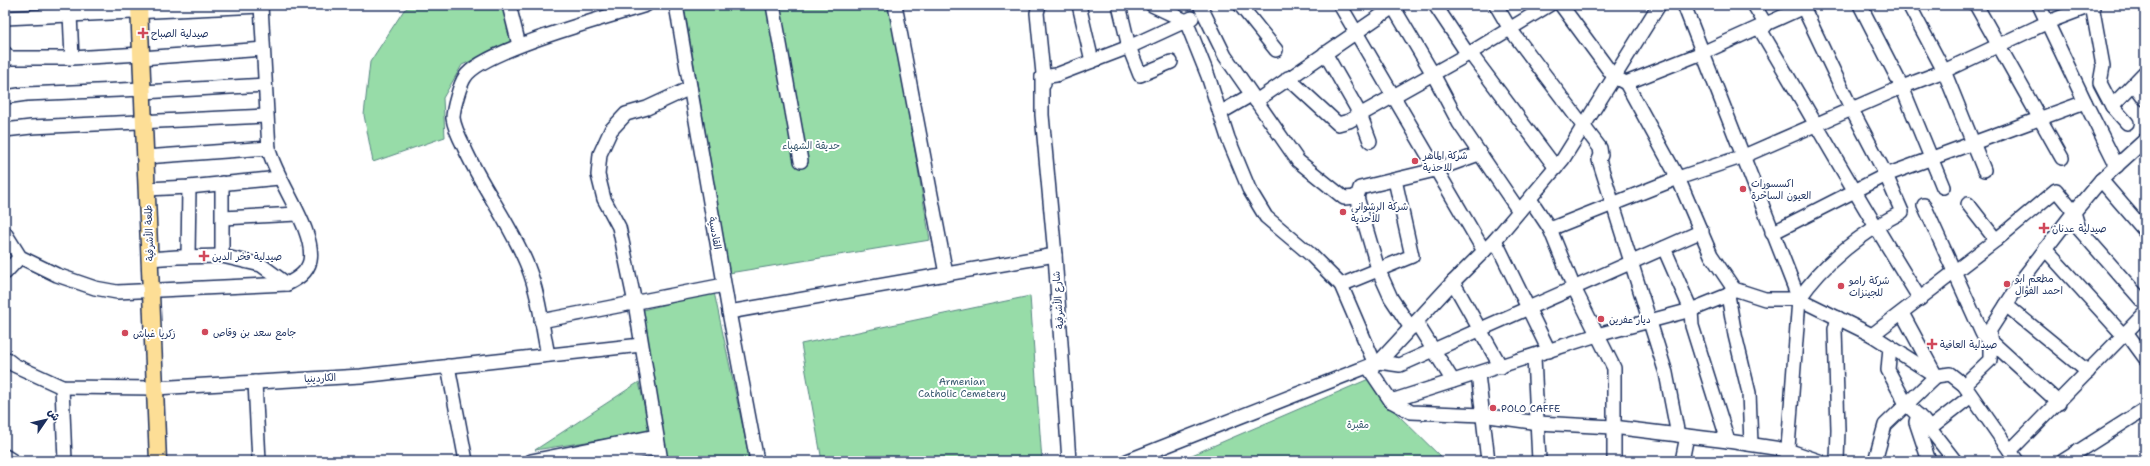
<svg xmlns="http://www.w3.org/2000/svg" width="2150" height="466" viewBox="0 0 2150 466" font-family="'Shantell Sans','Playpen Sans Arabic',sans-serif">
  <rect width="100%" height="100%" fill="#fff"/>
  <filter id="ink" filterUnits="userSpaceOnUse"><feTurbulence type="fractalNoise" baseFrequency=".025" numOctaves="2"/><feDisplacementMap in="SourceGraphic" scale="8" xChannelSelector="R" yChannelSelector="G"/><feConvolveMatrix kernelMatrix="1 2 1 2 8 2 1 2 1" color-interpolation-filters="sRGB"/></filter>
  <g filter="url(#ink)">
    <g fill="#97dca8" stroke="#598683">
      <polygon points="412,5 503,5 513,42 462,65 443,98 445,137 373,162 364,115 370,62 404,10"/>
      <polygon points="684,5 890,5 930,240 729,273"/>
      <polygon points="714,292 750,461 665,461 639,311"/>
      <polygon points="1030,296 1042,461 822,461 801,344"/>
      <polygon points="1371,378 1395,412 1445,461 1178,461"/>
      <polygon points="639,382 650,432 535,450"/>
    </g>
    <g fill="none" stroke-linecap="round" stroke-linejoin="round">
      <g stroke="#1b2f5e" stroke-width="16">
        <g id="minor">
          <polyline points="509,5 519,45"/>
          <polyline points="676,5 729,312 757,461"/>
          <polyline points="773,5 801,161"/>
          <polyline points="895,5 946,274"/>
          <polyline points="1039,5 1037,13 1044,84"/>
          <polyline points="1079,5 1092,61"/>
          <polyline points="1119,5 1129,47 1140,75 1171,62"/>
          <polyline points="1152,5 1186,21 1208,76 1228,138 1249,189 1266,217 1310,254 1341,285 1375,364"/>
          <polyline points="1200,5 1225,56 1298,161 1344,198 1357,197 1378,269 1391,298 1411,328"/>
          <polyline points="1240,5 1276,50"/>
          <polyline points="1340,5 1484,251"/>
          <polyline points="1392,5 1433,74 1459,123 1519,211"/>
          <polyline points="1435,5 1465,50 1470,53 1556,168"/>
          <polyline points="1496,5 1510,29 1600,148 1601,155 1599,160 1666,373 1678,435"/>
          <polyline points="1561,5 1614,77 1626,83 1702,53 1808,5"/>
          <polyline points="1684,5 1799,299 1787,461"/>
          <path d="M1754 5 1766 25 1761 31C1814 120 1865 211 1920 299"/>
          <polyline points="1860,5 1902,87 1943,187"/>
          <polyline points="1909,5 1944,71 1984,170"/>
          <polyline points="1976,5 2062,158"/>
          <polyline points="2039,5 2085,102 2117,166"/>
          <polyline points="2092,5 2103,66 2100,83 2112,106 2127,123"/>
          <polyline points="70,14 72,58"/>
          <polyline points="5,18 261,6"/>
          <polyline points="5,53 9,58 72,58 141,54"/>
          <polyline points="1325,53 1360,114 1370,141"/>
          <polyline points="141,58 263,49"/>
          <polyline points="1042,77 1042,115 1055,255 1069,461"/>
          <polyline points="1042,77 1056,75 1129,47 1192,18"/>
          <polyline points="1288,78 1338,124 1349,121 1470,53 1549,5"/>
          <polyline points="1626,83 1678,178 1711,255 1734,289"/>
          <polyline points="2134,84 2145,99"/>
          <polyline points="143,92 265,85"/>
          <polyline points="5,97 26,94 143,89"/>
          <polyline points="1256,101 1396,5"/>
          <polyline points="2112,106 2145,72"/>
          <polyline points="1220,113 1251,95"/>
          <polyline points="5,130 31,127 266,116"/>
          <polyline points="145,157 269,148"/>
          <polyline points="2101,180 2145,231"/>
          <polyline points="222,183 222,256"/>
          <polyline points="147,189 189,187 279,178"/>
          <polyline points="1357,197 1360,188 1435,170 1479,154"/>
          <polyline points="1530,199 1550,229 1574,288 1614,368 1614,461"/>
          <polyline points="1968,204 1996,240"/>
          <polyline points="1924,205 1982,333 2059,403"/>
          <polyline points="223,218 297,214"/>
          <polyline points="1550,229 1678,178 1744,156 1902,87 1944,71 2048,22 2093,5"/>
          <path d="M5 233 20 257 57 275 95 288 117 292 287 284C297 279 307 273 310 261 316 231 277 182 269 150L261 5"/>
          <polyline points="1772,233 1886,175 2085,102"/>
          <polyline points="1495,240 1549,351"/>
          <polyline points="1664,248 1691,310 1692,326 1728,441"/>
          <polyline points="2045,249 2123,335"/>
          <polyline points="188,256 189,187"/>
          <polyline points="149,259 177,257 222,256 261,265 287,284"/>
          <polyline points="5,273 20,257"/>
          <polyline points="1453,282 1501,367"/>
          <polyline points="1341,285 1412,256 1395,180"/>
          <polyline points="1728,295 1735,335 1749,393 1751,444"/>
          <path d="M1799 299C1824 262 1863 232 1902 212L1886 175 1852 110 1805 11 1804 5"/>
          <polyline points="2006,305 2088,372"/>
          <polyline points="729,312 1055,255"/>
          <polyline points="541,321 724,285"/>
          <polyline points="1416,322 1453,381"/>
          <polyline points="2126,332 2145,358"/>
          <polyline points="1872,335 1996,240 2056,190 2074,212 2079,229 2145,304"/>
          <polyline points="1890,347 1888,370 1906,404 1923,420 1955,461"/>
          <path d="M548 355C542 326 539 295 528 267 511 224 482 188 464 147 460 139 454 127 453 118 453 109 460 84 465 77 482 50 611 16 646 5"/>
          <polyline points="1534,357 1539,461"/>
          <polyline points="5,358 14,365 62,387 155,388 361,376 641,345"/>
          <polyline points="1379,362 1400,365 1702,231"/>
          <polyline points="448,366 466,461"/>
          <polyline points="1368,367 1391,401 1597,335 1691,310 1728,295 1734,289 1765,299 1799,299 1872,335 1936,376 1950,374 1964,385 2017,461"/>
          <polyline points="1478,374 1488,461"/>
          <polyline points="255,382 259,461"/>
          <polyline points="1964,385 1990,360 1990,330 2024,277 2074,212 2101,180 2145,140"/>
          <polyline points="62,387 65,461"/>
          <polyline points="1391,401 1411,412 1482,415 1538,423 1613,427 1728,441 1787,450 1819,461"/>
          <polyline points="1918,415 1916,422 1929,461"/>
          <polyline points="1930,428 1971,396"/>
          <polyline points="2010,451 2145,313"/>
          <polyline points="5,456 13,461"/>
          <polyline points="531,461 656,436"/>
          <polyline points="587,461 658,448"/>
          <polyline points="661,461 635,303 619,227 604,199 598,175 600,154 611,130 626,114 647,108 690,88"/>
          <polyline points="1127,461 1379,362 1453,282 1495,240 1563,159 1659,5"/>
          <polyline points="1682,461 1687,436"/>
          <polyline points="1837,461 1838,430 1835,329 1838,318"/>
          <polyline points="1875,461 1885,425 1936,376 1902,313"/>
          <polyline points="2063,461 2145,409"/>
        </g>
      </g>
      <g stroke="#1b2f5e" stroke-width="19">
        <polyline id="major" points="139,5 158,461"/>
      </g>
      <use href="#minor" stroke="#fff" stroke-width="13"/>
      <use href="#major" stroke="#fdde96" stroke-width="16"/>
    </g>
  </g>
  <g fill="#d1495b" stroke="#fff" stroke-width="1.5">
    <path d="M141 27h4v4h4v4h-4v4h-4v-4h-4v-4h4z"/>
    <circle cx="1415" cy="161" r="4"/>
    <circle cx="1743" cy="189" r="4"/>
    <circle cx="1343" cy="212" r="4"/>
    <path d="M2042 222h4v4h4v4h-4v4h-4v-4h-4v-4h4z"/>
    <path d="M202 250h4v4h4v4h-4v4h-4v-4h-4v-4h4z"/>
    <circle cx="2007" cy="284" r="4"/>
    <circle cx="1841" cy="286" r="4"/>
    <circle cx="1601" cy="319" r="4"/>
    <circle cx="205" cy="332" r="4"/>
    <circle cx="125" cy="333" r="4"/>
    <path d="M1930 338h4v4h4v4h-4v4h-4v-4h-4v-4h4z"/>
    <circle cx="1493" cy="408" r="4"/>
  </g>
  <g text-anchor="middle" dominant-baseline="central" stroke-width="4" stroke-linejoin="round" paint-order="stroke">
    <g font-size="10" fill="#1b2f5e" stroke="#fff" text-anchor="start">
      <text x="151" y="33">صيدلية الصباح</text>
      <text x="1423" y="155">شركة الماهر<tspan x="1423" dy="12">للاحذية</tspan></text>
      <text x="1751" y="183">اكسسورات<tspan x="1751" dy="12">العيون الساحرة</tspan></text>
      <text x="1351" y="206">شركة الرشواني<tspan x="1351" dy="12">للأحذية</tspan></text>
      <text x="2052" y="228">صيدلية عدنان</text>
      <text x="212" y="256">صيدلية فخر الدين</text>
      <text x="2015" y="278">مطعم ابو<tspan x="2015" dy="12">احمد الفوال</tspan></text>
      <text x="1849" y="280">شركة رامو<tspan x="1849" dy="12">للجينزات</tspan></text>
      <text x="1609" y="319">ديار عفرين</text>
      <text x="213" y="332">جامع سعد بن وقاص</text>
      <text x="133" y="333">زكريا غباش</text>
      <text x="1940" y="344">صيدلية العافية</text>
      <text x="1501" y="408">POLO CAFFE</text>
    </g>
    <g font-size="10" fill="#3a5a70" stroke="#fff">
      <text x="811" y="145">حديقة الشهباء</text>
      <text x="962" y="381">Armenian<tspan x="962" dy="12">Catholic Cemetery</tspan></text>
      <text x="1358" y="424">مقبرة</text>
    </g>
    <g font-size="10" fill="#1b2f5e" stroke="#fff">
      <text transform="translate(149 233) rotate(-92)">طلعة الأشرفية</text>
      <text transform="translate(715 233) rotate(80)">القادسية</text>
      <text transform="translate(1058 300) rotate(-94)">شارع الأشرفية</text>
      <text transform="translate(320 378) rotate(-3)">الكاردينيا</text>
    </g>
  </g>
  <rect width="2150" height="466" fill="none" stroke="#fff" stroke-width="20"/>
  <rect x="10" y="10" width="2130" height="446" fill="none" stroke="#1b2f5e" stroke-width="1.5" filter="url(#ink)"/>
  <g transform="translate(46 420) rotate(56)" stroke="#ffffff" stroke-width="3" paint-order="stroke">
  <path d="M0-3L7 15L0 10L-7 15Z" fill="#1b2f5e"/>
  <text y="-6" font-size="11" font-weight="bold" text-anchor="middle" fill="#1b2f5e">ش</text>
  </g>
</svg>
